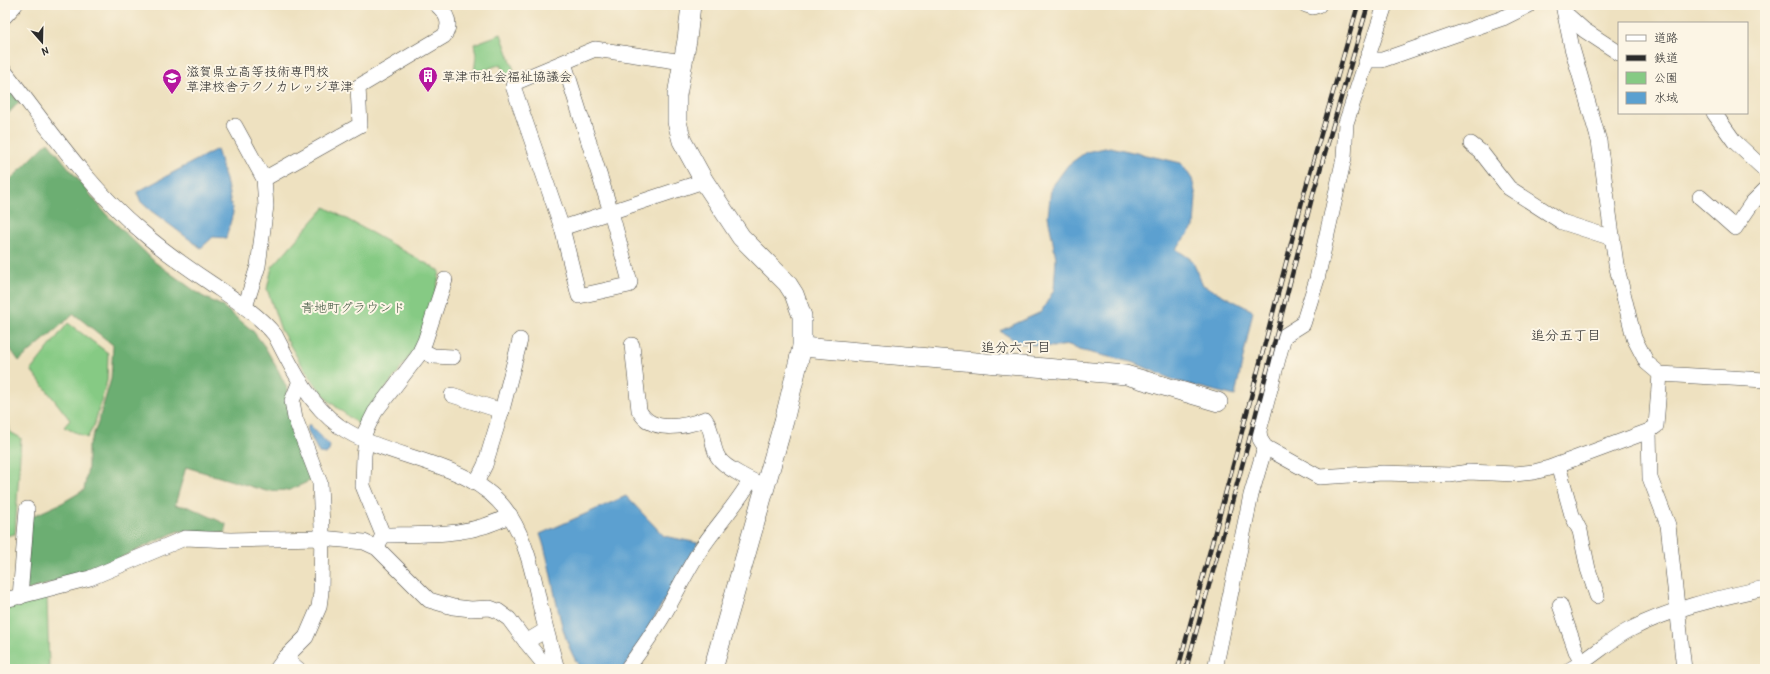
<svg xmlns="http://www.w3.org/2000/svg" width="1770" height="674" viewBox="0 0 1770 674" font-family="'Patrick Hand','Klee One',sans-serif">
  <rect width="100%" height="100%" fill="#fcf5e5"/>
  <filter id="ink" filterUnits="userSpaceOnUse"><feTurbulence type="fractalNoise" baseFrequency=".025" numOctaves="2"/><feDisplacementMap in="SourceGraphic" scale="8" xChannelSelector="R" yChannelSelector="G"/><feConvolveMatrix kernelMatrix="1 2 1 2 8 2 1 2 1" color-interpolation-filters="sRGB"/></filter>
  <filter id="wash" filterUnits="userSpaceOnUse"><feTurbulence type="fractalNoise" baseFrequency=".012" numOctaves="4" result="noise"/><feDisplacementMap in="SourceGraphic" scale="16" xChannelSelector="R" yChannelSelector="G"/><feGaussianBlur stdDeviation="0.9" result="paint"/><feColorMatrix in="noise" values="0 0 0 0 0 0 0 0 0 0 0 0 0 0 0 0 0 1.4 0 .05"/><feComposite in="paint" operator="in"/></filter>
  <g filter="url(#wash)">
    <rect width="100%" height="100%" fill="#eee1c0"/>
    <g fill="#86ca84" stroke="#587a58">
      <polygon points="501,34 516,76 507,79 501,64 474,74 476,55 474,44"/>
      <polygon points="325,207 440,271 433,307 415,349 359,425 329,401 316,385 300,362 281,330 267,289 272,267"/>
      <polygon points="68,323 108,353 107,381 94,426 87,438 64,427 70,420 31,370"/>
      <polygon points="9,425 10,432 21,438 15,534 5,536 5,426"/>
      <polygon points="47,597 49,669 9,669 5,667 7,660 6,611 11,604"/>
    </g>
    <g fill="#6cae72" stroke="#4c6c4e">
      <polygon points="5,84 19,102 5,117"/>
      <polygon points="48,142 105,213 156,263 202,296 222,306 253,331 265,347 278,370 288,390 289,402 316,478 290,490 266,491 186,467 175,505 189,507 226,524 225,533 178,531 92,571 25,591 31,517 62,503 84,490 88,467 88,446 97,426 111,379 113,345 74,314 19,361 5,342 5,185"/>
    </g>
    <g fill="#5ba0d0" stroke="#43667e">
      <polygon points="1110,147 1181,163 1192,179 1196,196 1194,227 1176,249 1192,260 1203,285 1253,311 1235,396 1176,381 1135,363 1079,350 1069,345 1053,347 1019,343 1000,331 1041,312 1054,290 1056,258 1048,216 1051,188 1068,165 1086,152"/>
      <polygon points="217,149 226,180 233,213 226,238 213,237 201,248 150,210 141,202 137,192"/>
      <polygon points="309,424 330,446 329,451 326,454 319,453 307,429"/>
      <path d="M626 496 664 536 698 543 624 669H581C556 634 555 575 540 534Z"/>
    </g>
  </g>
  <g filter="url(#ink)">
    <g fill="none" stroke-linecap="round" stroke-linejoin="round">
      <g stroke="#484641" stroke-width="16">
        <g id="minor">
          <polyline points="1306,5 1313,7 1319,5"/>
          <polyline points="1385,5 1346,123 1344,158 1317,279 1303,324 1284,336 1259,431 1260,439 1265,447 1319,477 1383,473 1450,475 1468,472 1515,474 1534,472 1549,468 1649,431 1656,426 1660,374"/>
          <polyline points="1563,5 1572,48 1599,141 1616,264 1634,338 1647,363 1660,374 1765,380"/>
          <polyline points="1565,13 1584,30 1619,53"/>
          <polyline points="5,16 15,5"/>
          <polyline points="1367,60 1382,60 1503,18 1529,5"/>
          <polyline points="564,63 611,212 630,282 629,285 579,296 562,228 513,86 514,83 595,49 683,62"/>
          <path d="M5 72C48 127 87 186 141 231 162 250 185 266 209 282 232 298 257 313 275 335 292 368 308 403 339 426 390 462 475 459 510 516 527 543 533 574 540 605 545 626 551 648 557 669"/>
          <polyline points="1714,113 1734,141 1765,170"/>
          <polyline points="235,126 264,179 266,206 258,266 245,307"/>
          <polyline points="1471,144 1481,152 1509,188 1562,222 1612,238"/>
          <path d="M264 179 360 125 358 87 444 36C452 24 447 14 437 5"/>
          <polyline points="1700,197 1735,228 1752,203 1765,190"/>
          <polyline points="562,228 704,181"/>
          <path d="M632 345 639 410C650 434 685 427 705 419 714 431 711 446 718 457 724 468 754 482 765 486"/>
          <polyline points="421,350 433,356 453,357"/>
          <polyline points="452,395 502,411"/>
          <polyline points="1649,431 1650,478 1668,525 1684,669"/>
          <polyline points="362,438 375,412 418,356 425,341 445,280"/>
          <polyline points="366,441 364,455 363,486 383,535 378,545"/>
          <polyline points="1558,465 1572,515 1580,531 1588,569 1597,596"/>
          <polyline points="476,483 485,465 503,406 520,340"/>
          <path d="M383 535C426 534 472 537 510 515"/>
          <polyline points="20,597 27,509"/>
          <polyline points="5,600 90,578 185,538 231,540 321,538 364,542 377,548 429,600 453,607 471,609 490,608 498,611 509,619 526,642 546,630"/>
          <polyline points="1560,605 1576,651 1583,663 1584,669"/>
          <polyline points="526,642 544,664 557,668"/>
          <polyline points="285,658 298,669"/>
          <polyline points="277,669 285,658 306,637 319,607 321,592 322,528 320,483 295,418 292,401 300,381"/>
          <path d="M627 669C638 654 649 639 658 624 673 601 684 575 699 552 715 527 736 506 750 481"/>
          <polyline points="1215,669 1251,495 1265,447"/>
          <path d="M1571 669C1592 658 1608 641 1629 630 1671 608 1719 598 1765 588"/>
        </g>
      </g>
      <g stroke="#484641" stroke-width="20">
        <g id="tertiary">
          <polyline points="691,5 687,40 677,95 677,122 682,141 704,181 741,237 787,283 794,294 802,316 802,347 784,421 713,669"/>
          <polyline points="802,347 1126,375 1218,402"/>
        </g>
      </g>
      <use href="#minor" stroke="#fff" stroke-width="15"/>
      <use href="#tertiary" stroke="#fff" stroke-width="19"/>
      <g stroke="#2b2b2b" stroke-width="4.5">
        <g id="rail">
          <polyline points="1178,669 1239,443 1305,190 1358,5"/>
          <polyline points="1186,669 1248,444 1313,194 1368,5"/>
        </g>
      </g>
      <use href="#rail" stroke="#fcf5e5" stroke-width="3" stroke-dasharray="9" stroke-linecap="butt"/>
    </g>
  </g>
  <defs>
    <g id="building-pin" transform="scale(1)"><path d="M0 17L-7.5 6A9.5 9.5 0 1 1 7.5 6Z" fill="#b5179e" stroke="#fcf5e5"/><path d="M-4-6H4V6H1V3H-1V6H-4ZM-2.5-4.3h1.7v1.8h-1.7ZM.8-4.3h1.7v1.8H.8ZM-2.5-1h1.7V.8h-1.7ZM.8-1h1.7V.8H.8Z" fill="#fff"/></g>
    <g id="university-pin" transform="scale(1)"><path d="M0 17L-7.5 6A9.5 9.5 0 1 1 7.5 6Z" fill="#b5179e" stroke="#fcf5e5"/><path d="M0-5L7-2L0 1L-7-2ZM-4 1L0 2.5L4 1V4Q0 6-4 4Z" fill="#fff"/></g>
  </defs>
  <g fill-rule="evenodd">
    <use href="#building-pin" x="428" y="76"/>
    <use href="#university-pin" x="172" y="78"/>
  </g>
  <g text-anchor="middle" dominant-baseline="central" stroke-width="4" stroke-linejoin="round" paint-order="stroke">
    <g font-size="13" fill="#2b2b2b" stroke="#fcf5e5" text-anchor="start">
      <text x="186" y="71">滋賀県立高等技術専門校<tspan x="186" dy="15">草津校舎テクノカレッジ草津</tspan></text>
      <text x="442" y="76">草津市社会福祉協議会</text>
    </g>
    <g font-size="13" fill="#465b46" stroke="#fcf5e5">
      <text x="353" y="307">青地町グラウンド</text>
    </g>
    <g font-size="14" fill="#2b2b2b" stroke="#fcf5e5">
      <text x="1566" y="334">追分五丁目</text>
      <text x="1016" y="346">追分六丁目</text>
    </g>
  </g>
  <rect width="1770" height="674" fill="none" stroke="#fcf5e5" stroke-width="20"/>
  <rect x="1618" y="22" width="130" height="92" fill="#fcf5e5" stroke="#a8a49b"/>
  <rect x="1626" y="35" width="20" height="6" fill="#ffffff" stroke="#a8a49b"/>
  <text x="1654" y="42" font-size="12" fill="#2b2b2b">道路</text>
  <rect x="1626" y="55" width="20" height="6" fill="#2b2b2b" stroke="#a8a49b"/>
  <text x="1654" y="62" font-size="12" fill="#2b2b2b">鉄道</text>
  <rect x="1626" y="72" width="20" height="12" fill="#86ca84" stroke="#a8a49b"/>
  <text x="1654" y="82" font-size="12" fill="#2b2b2b">公園</text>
  <rect x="1626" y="92" width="20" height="12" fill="#5ba0d0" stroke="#a8a49b"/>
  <text x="1654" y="102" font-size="12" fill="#2b2b2b">水域</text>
  <g transform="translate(42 42) rotate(160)" stroke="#fcf5e5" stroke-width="3" paint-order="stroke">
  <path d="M0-3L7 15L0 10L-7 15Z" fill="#2b2b2b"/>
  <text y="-6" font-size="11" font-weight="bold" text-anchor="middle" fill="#2b2b2b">N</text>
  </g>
</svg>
